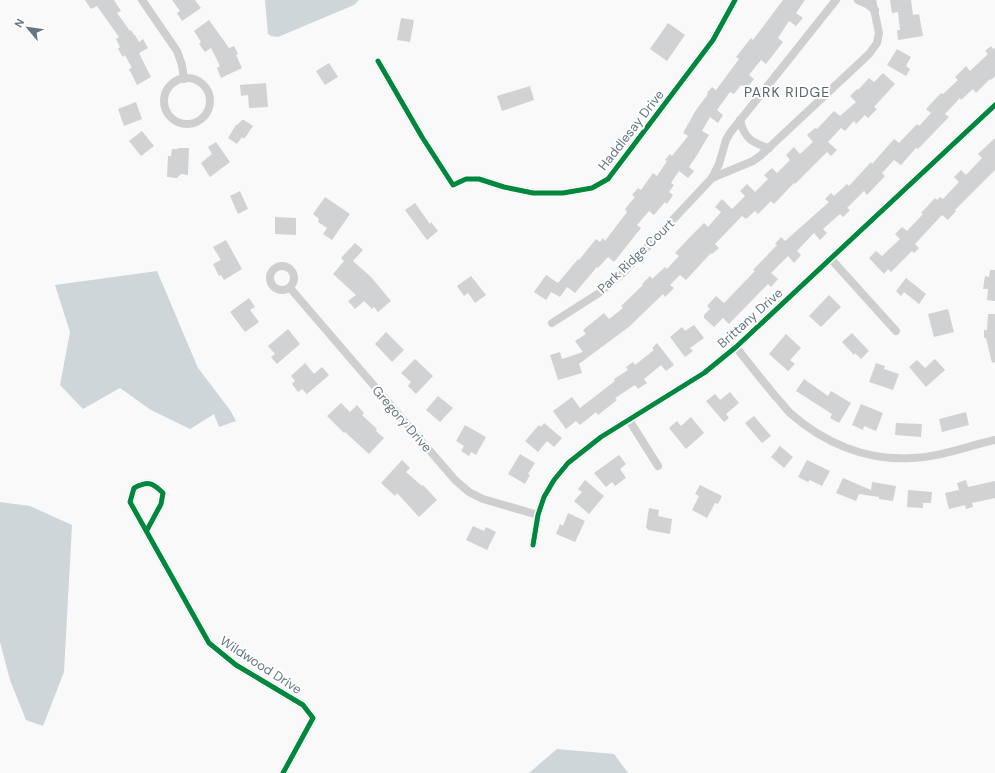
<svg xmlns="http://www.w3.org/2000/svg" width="995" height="773" viewBox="0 0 995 773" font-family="'DM Sans',sans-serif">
  <rect width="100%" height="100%" fill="#f9f9f9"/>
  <g fill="#ced6d9">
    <polygon points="265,0 359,0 354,5 278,37 271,36 268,34"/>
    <polygon points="157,271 198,368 230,410 236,421 219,427 214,414 190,429 151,410 120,388 83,409 60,385 70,332 55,285"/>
    <polygon points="0,502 30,506 72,525 64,672 43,726 26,720 10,680 0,642"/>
    <polygon points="557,749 614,754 628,773 529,773"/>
  </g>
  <g fill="#d0d2d3">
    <polygon points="85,0 114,0 121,11 117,13 130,31 131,30 134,35 135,35 139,42 143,39 148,48 139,53 151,77 137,85 129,69 132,68 125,55 123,57 118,49 120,47 116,39 119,37 97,6 91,9"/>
    <polygon points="172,0 195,0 201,8 182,21 177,13 180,11"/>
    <polygon points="783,0 805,0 796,13 803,18 796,26 789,21 778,38 783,42 766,64 761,60 749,75 754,79 747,88 741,85 734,94 730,92 717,110 723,115 718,123 710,117 702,131 709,135 697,155 689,167 694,171 688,178 679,171 671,183 674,185 669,192 673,195 667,204 665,202 654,215 649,211 637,225 641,228 614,262 608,257 598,268 597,267 575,293 567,287 560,297 551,292 546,300 534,292 546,275 558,283 578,259 579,260 596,239 600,242 603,238 605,241 627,212 625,209 635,197 632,195 638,188 641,190 653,173 657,176 667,161 665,160 670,154 672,156 688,136 683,133 696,110 708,94 707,93 712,87 716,90 739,59 736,57 751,38 753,40"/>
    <polygon points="890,0 911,0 913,15 919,14 923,36 898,40 897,30 900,30 898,12 892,13"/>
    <polygon points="401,18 414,20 410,42 397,40"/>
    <polygon points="209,20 229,48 234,46 238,54 236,55 242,68 221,78 217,68 220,66 211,48 205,52 199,44 201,42 194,31"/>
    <polygon points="668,23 685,35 667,61 650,49"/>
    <polygon points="991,46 993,49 995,48 995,76 991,80 990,79 976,93 973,89 961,100 960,98 945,114 949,117 918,149 916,148 901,165 894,160 882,173 885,176 867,195 864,191 847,208 850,210 843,217 840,214 823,229 827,233 820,240 814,233 797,251 801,255 794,263 788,256 771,273 778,279 771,287 768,284 729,324 723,318 714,327 704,318 704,315 710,309 707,306 716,296 724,303 755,271 753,270 777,245 775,244 781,237 785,241 829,202 825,199 831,193 834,196 847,184 849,186 871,162 872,164 894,139 899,143 917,124 919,126 931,113 926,109 941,93 943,94 958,80 955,77 966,66 970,71 988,54 985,51"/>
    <polygon points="897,49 911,57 906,66 910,69 906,76 887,65"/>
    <polygon points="329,63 338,77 325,85 316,71"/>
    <polygon points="883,73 895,84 874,107 877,109 868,118 865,115 856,124 854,121 845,131 841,128 828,142 837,150 831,156 827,152 795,184 794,183 774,204 771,201 758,214 755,211 746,219 742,216 715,244 719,248 712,254 711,253 686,280 680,275 670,285 674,288 665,297 663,294 630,326 579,364 582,373 558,380 550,355 560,352 562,359 583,352 575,341 586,334 583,330 604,313 609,319 623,308 621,306 643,285 642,284 650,276 652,279 665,267 667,269 679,256 675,253 688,239 704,223 708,227 721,212 715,207 722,199 732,209 745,196 740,191 747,184 755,192 768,179 764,175 772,168 777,173 790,160 786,155 794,147 800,154 813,142 807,135 815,128 817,129 834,111 840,116 856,102 850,96 857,89 858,90 869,78 874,82"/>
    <polygon points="266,83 268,107 249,108 248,95 241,96 240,85"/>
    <polygon points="530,86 534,100 502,111 497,96"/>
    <polygon points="136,102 142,119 124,126 118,109"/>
    <polygon points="242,120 244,120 253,126 244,139 242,137 237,144 228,138 236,125 237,125"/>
    <polygon points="142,131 154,146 141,156 129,141"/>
    <polygon points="995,138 995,170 955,210 956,211 948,220 942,215 915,244 919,248 914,253 912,251 891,272 888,269 884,274 869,258 876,251 882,256 900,239 895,234 902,227 907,231 923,214 921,213 935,198 937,200 940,197 943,199 959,182 954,177 961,170 966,175 982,158 978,154"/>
    <polygon points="216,142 230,162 210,177 201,163 212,154 208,147"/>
    <polygon points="178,148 189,148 188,175 181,174 177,178 167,177 168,156 171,156 172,149 178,149"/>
    <polygon points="240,191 248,209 238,214 230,196"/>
    <polygon points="325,197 350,214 332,240 323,234 327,228 318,222 319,219 313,214"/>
    <polygon points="415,203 430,224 431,222 438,231 427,240 405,210"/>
    <polygon points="275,217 296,218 296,235 275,234"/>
    <polygon points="226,240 242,269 224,280 221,275 219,276 213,264 221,260 213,247"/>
    <polygon points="355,243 363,250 353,261 371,277 391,301 378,312 374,307 372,309 364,301 355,309 348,301 356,295 333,274 344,261 341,258"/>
    <polygon points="990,270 995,270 995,301 987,300 988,289 983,289 985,276 989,277"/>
    <polygon points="471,276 486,295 475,303 468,293 464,296 457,286"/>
    <polygon points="906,278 926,294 919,304 904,292 901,296 896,291"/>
    <polygon points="829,295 841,307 821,327 809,316"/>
    <polygon points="249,298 255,307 250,310 259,322 245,332 230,312"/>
    <polygon points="948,309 954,332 934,337 928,314"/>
    <polygon points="988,314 995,314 995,362 992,363 986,338 984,338 984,330 987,330"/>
    <polygon points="694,325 704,338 690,348 693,351 685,357 670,337 682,327 685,331"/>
    <polygon points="288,329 300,344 277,364 271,357 275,354 268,346"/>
    <polygon points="386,332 404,350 392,362 375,344"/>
    <polygon points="852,333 869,351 861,359 855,353 854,355 842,342"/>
    <polygon points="786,334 801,348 790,360 795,364 788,371 769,354"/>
    <polygon points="657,343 674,365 666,371 661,365 644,379 647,383 638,389 635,385 615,398 617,400 598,415 596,412 580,425 576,421 566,429 553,411 572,397 580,408 615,381 614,379 628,370 626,367 633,362 635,365 654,350 652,348"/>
    <polygon points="415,359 433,376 416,394 408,386 411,382 401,373"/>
    <polygon points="935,359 945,370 926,387 909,367 917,360 925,368"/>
    <polygon points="305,363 314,374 322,367 329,375 307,394 302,389 298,392 292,384 295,381 291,376"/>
    <polygon points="876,363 885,366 884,369 899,374 893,390 869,382"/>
    <polygon points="804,379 828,396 831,391 851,403 839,423 830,418 832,414 796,391"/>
    <polygon points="730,392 739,403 726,414 729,418 724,422 706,401 715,394 720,400"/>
    <polygon points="438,396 453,408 440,422 426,410"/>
    <polygon points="341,403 350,412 357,405 364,413 362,415 377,429 376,431 384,438 369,454 345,432 344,433 327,416"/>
    <polygon points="861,404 883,413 876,431 864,426 863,430 852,425"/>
    <polygon points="966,412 969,425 942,432 939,419"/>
    <polygon points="754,416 771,436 762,443 745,423"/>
    <polygon points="691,417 704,433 686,449 669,428 677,421 681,426"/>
    <polygon points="544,423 562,438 554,447 547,441 538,452 525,441 539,425 541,427"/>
    <polygon points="896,423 922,424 921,437 895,435"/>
    <polygon points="465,425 486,437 476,455 471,452 469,456 461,451 464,446 456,441"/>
    <polygon points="780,446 793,457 784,468 771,457"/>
    <polygon points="520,454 535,463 528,474 530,475 525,484 508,474"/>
    <polygon points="619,455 626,464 620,469 626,478 615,486 612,482 606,487 594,473"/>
    <polygon points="402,460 410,468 406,472 422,486 423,485 437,500 419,517 397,493 395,496 381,483"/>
    <polygon points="807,460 830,471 822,486 810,480 808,482 798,477"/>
    <polygon points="843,478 871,490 872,482 896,486 893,501 879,499 879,497 859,494 856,501 836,493"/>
    <polygon points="585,480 604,496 589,514 574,501 582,492 578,489"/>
    <polygon points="966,480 968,487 995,481 995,498 972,503 973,507 966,509 965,505 949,509 945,493 959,490 957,483"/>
    <polygon points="700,485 722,496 718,504 715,503 707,518 692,510 699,496 695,494"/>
    <polygon points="908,490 932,492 931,503 923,503 923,508 907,507"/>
    <polygon points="649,508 659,510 658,516 672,519 670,534 648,530 646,527"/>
    <polygon points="568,513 585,521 575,542 556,534 560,524 563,526"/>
    <polygon points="473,526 484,531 486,527 496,532 487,550 466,540"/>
  </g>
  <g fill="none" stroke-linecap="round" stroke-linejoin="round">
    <g stroke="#cecfd0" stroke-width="8">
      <polyline points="142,0 177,51 182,65 184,79"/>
      <polyline points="858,0 867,4 875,10"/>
      <polyline points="378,61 422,137 453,185 466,179 479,179 504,187 533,193 563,193 592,188 608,179 713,40 735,0"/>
      <circle cx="187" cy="101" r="23"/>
      <path d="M740 120C744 138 752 143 769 148"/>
      <polyline points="712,178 753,161 760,156 869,54 877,43 879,33 872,0"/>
      <polyline points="831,259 896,331"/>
      <circle cx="282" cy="278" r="12"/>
      <polyline points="290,288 455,480 469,492 483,499 538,515"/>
      <polyline points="552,323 599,293 623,273 712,178 719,164 726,140 730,133 836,0"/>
      <path d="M736 347C749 364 762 380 776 397 781 402 785 408 790 413 824 443 866 461 912 458 940 457 968 446 995 440"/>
      <polyline points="629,420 658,466"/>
      <path d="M147 530 161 504 163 493C152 482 148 481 134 488L130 502 209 643 236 665 303 705 313 718 283 773"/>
      <polyline points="533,545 538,515 544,497 554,480 568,463 601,437 704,373 736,347 995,105"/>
    </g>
    <g stroke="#fff" stroke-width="8">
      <g id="cycleway">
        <polyline points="378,61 422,137 453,185 466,179 479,179 504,187 533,193 563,193 592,188 608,179 713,40 735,0"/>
        <path d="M147 530 161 504 163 493C152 482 148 481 134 488L130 502 209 643 236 665 303 705 313 718 283 773"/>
        <polyline points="533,545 538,515 544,497 554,480 568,463 601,437 704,373 736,347 995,105"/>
      </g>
    </g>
    <use href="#cycleway" stroke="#00873e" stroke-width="5"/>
  </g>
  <g text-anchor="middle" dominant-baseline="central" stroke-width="4" stroke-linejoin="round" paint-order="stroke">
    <g font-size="13" fill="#657683" stroke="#fff">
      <text transform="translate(631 130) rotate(-52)">Haddlesay Drive</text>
      <text transform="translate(636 256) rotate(-44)">Park Ridge Court</text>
      <text transform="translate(750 318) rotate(-42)">Brittany Drive</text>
      <text transform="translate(402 419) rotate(49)">Gregory Drive</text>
      <text transform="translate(261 665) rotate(33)">Wildwood Drive</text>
    </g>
    <g font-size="14" letter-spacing="1" fill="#57646e" stroke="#fff">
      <text x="787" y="92">PARK RIDGE</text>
    </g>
  </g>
  <g transform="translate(28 28) rotate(299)" stroke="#ffffff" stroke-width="3" paint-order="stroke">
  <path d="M0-3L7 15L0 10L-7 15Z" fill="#657683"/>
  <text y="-6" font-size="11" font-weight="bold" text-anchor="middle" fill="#657683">N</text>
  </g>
</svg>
